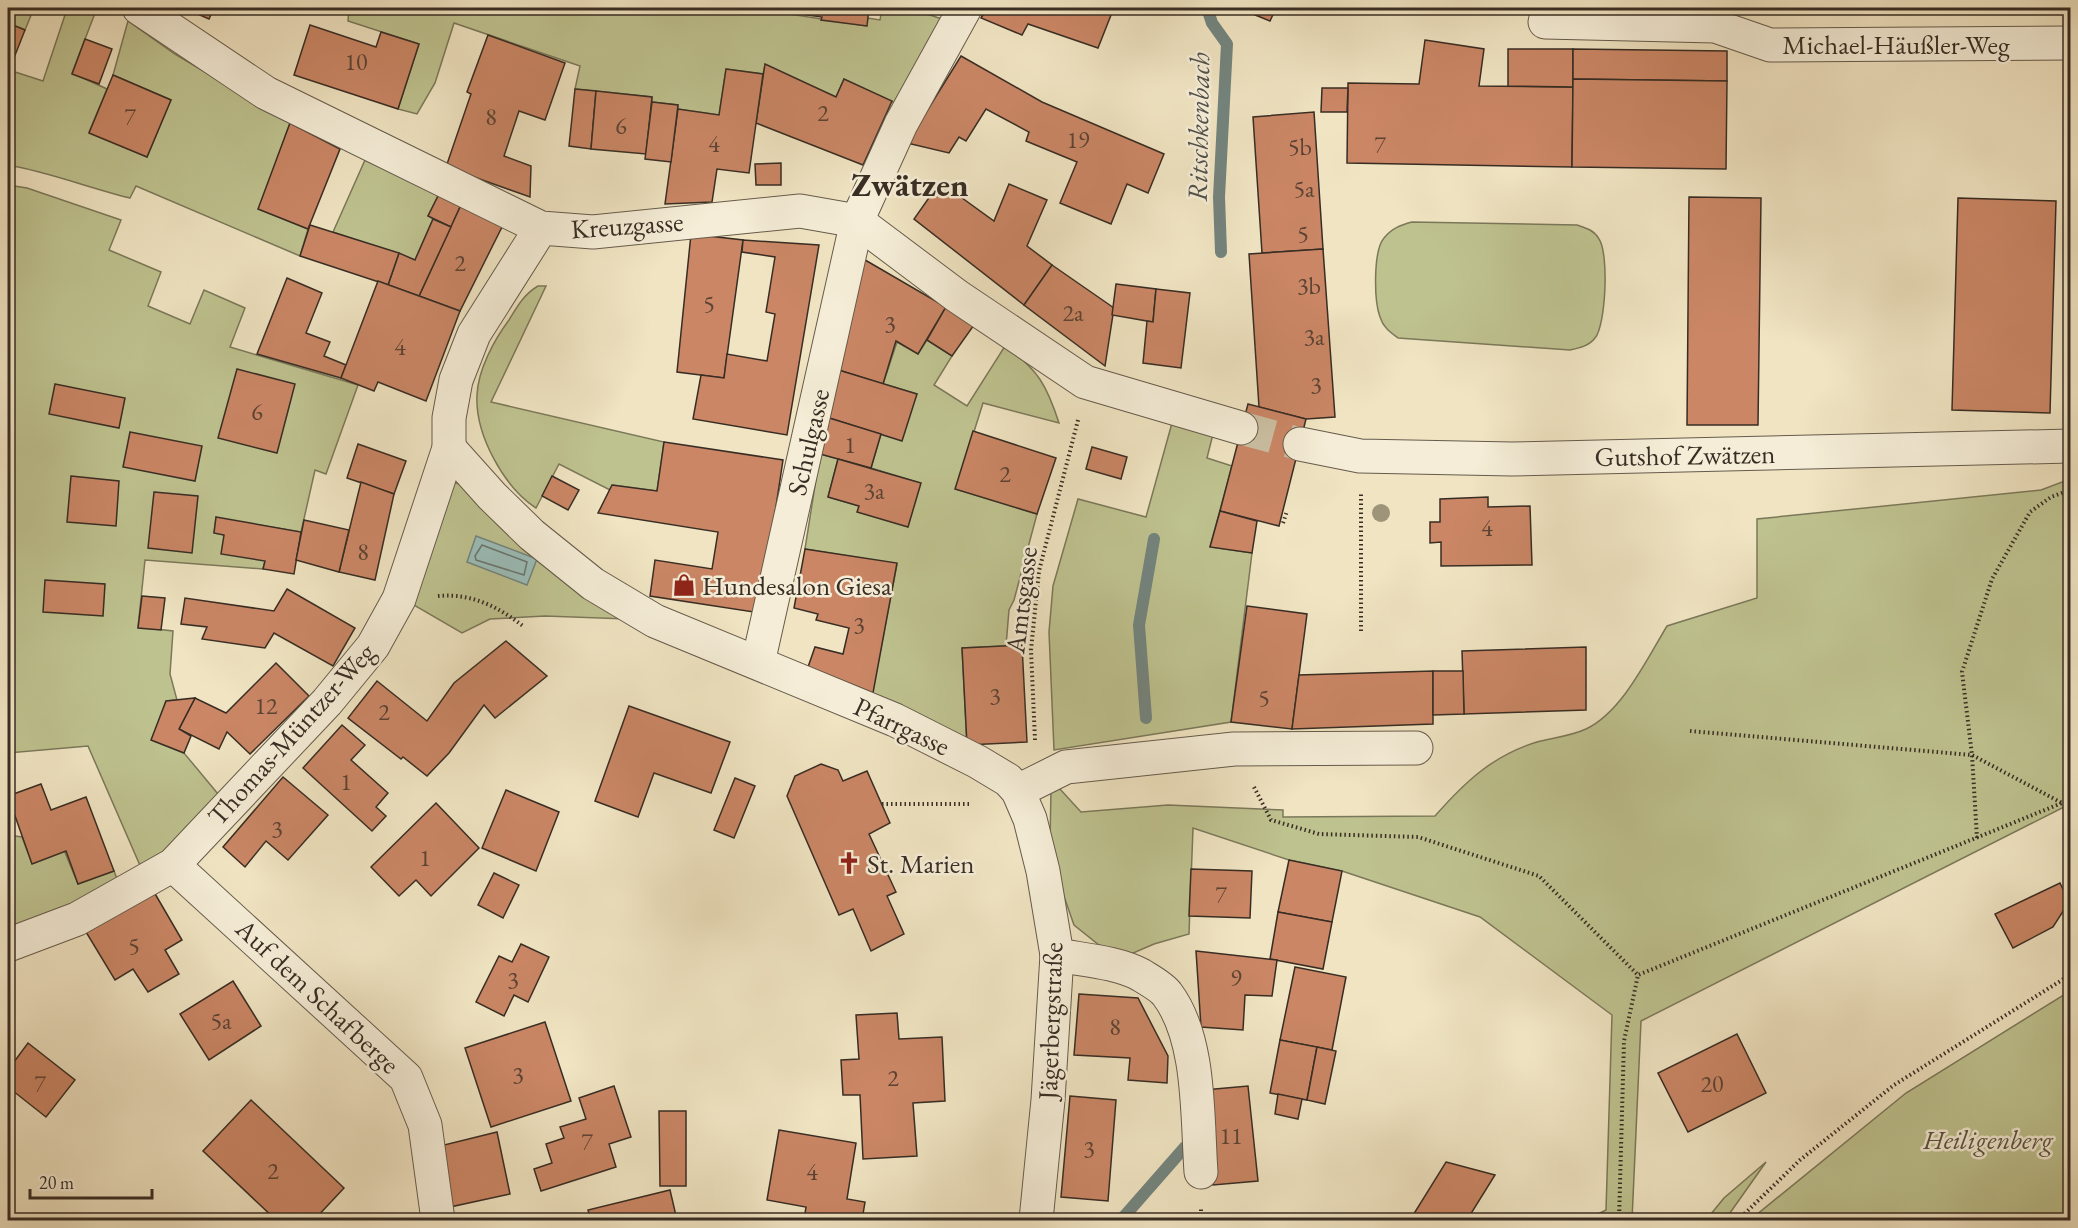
<svg xmlns="http://www.w3.org/2000/svg" width="2078" height="1228" viewBox="0 0 2078 1228" font-family="'EB Garamond',serif">
  <rect width="100%" height="100%" fill="#f0e4c2"/>
  <filter id="stains"><feTurbulence type="fractalNoise" baseFrequency=".00333" numOctaves="4"/><feColorMatrix values="0 0 0 0 .2 0 0 0 0 .09 0 0 0 0 .02 0 0 0 .5 -.17"/></filter>
  <radialGradient id="worn" r=".72"><stop offset=".6" stop-color="#630" stop-opacity="0"/><stop offset="1" stop-color="#630" stop-opacity=".3"/></radialGradient>
  <g fill="#bec28f" stroke="#7b785a" stroke-width="1.5">
    <polygon points="8,8 34,8 25,30 8,23"/>
    <path d="M78 8H97L72 73 107 89 89 132 147 157 171 100 113 75 128 21 175 54 290 123 259 209 308 229 300 256 136 186 130 198C89 188 49 172 8 165L9 70 43 81 67 9 76 11Z"/>
    <polygon points="349,8 750,8 866,26 868,18 880,20 882,8 930,15 945,20 897,104 844,79 836,97 765,65 763,74 726,69 719,115 678,109 678,105 652,102 652,97 575,89 580,66 454,23 435,83 417,114 398,109 419,44 348,21"/>
    <polygon points="365,160 439,194 428,216 433,219 415,260 333,232"/>
    <polygon points="8,185 27,188 121,220 109,250 161,272 148,306 190,324 204,290 245,308 230,347 358,385 326,474 315,470 301,532 216,518 214,533 224,535 265,561 263,569 145,560 138,627 173,631 170,674 177,700 166,701 152,740 184,753 223,800 142,870 88,746 8,753"/>
    <path d="M1412 222 1577 225C1586 228 1594 230 1599 239 1609 253 1606 325 1595 338 1589 346 1579 348 1570 350L1398 338C1390 332 1383 327 1380 317 1374 301 1373 251 1384 238 1392 228 1401 225 1412 222Z"/>
    <path d="M538 286H546L491 402 664 442 657 491 613 485 610 490 559 464 536 508C504 487 475 435 477 395 478 370 494 340 509 320 517 307 524 294 538 286Z"/>
    <path d="M927 340 952 356 934 385 967 406 1005 346C1038 369 1047 386 1059 423L983 403 956 489 1037 514 1014 600 1009 610 1006 646 962 648 967 745 871 699 897 564 805 549 820 454 838 459 828 497 859 506 908 526 920 483 871 468 881 434 917 394 883 384 897 342 918 354Z"/>
    <polygon points="1172,423 1213,434 1207,458 1232,466 1210,547 1252,553 1231,722 1054,750 1049,632 1053,586 1078,499 1146,517"/>
    <path d="M2070 479V804L1641 1021 1632 1220H1586L1606 1210 1612 1015 1480 917 1342 871 1289 860 1193 828 1189 934 1154 944 1131 954 1099 945 1074 925 1061 888 1050 841 1051 791 1060 789 1081 812 1168 805 1283 810V817L1435 816C1464 783 1493 755 1537 742 1552 738 1571 736 1586 729 1622 712 1647 659 1667 626L1757 598V519L2041 490Z"/>
    <polygon points="454,483 463,484 626,619 545,616 490,619 462,633 412,604"/>
    <polygon points="8,835 22,837 32,863 64,850 78,884 114,871 119,884 8,934"/>
    <polygon points="2070,991 2070,1220 1750,1220 1906,1093"/>
    <polygon points="1766,1162 1725,1220 1706,1220 1724,1198"/>
  </g>
  <polygon fill="#9bbeba" stroke="#73847e" stroke-width="1.5" points="476,536 537,559 527,585 467,562"/>
  <g fill="none" stroke-linecap="round" stroke-linejoin="round">
    <polygon stroke="#6a766f" stroke-width="1.5" points="482,545 527,562 524,575 476,560 475,556"/>
    <g stroke="#73847e" stroke-width="12">
      <polyline points="1207,8 1212,23 1227,44 1219,197 1221,252"/>
      <polyline points="1146,718 1139,625 1154,539"/>
      <polyline points="1121,1220 1185,1147"/>
    </g>
  </g>
  <g fill="#ca8665" stroke="#382d24" stroke-width="1.5">
    <polygon points="184,8 214,8 209,19"/>
    <polygon points="771,8 869,8 867,26 821,20 822,17 771,10"/>
    <polygon points="987,8 1106,8 1113,10 1098,48 1028,24 1022,35 981,18"/>
    <polygon points="1238,8 1276,8 1270,21"/>
    <polygon points="8,23 25,30 8,73"/>
    <polygon points="310,25 376,47 381,32 419,44 398,109 294,75"/>
    <polygon points="488,35 565,63 545,120 519,111 504,156 531,166 530,197 446,167 471,94 467,92"/>
    <polygon points="85,39 112,49 99,84 72,74"/>
    <polygon points="1425,40 1484,49 1479,86 1573,87 1572,167 1347,163 1348,83 1419,84"/>
    <polygon points="1508,49 1573,49 1573,87 1508,86"/>
    <polygon points="1573,49 1727,51 1727,81 1573,79"/>
    <polygon points="961,56 1042,102 1164,154 1148,193 1127,184 1111,224 1060,203 1077,162 1026,141 1029,132 986,109 966,141 959,137 949,153 907,143"/>
    <polygon points="765,64 836,97 844,79 892,101 863,165 756,123"/>
    <polygon points="726,69 763,74 749,173 717,169 712,202 665,204 678,109 719,115"/>
    <polygon points="113,75 171,100 147,157 89,133"/>
    <polygon points="1573,79 1727,81 1726,169 1572,167"/>
    <polygon points="1322,88 1348,88 1347,112 1321,112"/>
    <polygon points="575,89 596,91 591,149 569,146"/>
    <polygon points="596,91 652,97 646,154 591,149"/>
    <polygon points="652,102 678,105 671,162 645,159"/>
    <polygon points="1314,112 1323,249 1262,253 1253,117"/>
    <polygon points="290,123 340,149 308,229 258,209"/>
    <polygon points="781,163 781,185 756,185 755,164"/>
    <polygon points="940,182 994,221 1009,184 1047,200 1027,246 1052,265 1024,305 914,219"/>
    <polygon points="439,194 461,205 451,227 428,216"/>
    <polygon points="1689,197 1761,198 1758,425 1687,425"/>
    <polygon points="1958,198 2056,201 2050,413 1952,410"/>
    <polygon points="461,205 503,225 460,311 419,296"/>
    <polygon points="433,219 451,227 419,296 388,285 399,253 415,260"/>
    <polygon points="310,225 399,253 388,285 300,256"/>
    <polygon points="691,234 743,240 724,378 677,372"/>
    <polygon points="743,240 819,245 787,435 693,419 701,375 724,378 727,354 767,361 775,314 766,312 775,257 742,252"/>
    <polygon points="1323,249 1335,417 1306,419 1259,407 1249,254"/>
    <polygon points="860,257 946,307 918,354 896,341 883,384 832,368"/>
    <polygon points="1052,265 1114,308 1105,366 1024,305"/>
    <polygon points="287,278 322,293 306,333 330,342 324,356 346,365 341,378 257,354"/>
    <polygon points="378,281 460,311 426,401 378,382 374,391 341,378"/>
    <polygon points="1116,284 1156,289 1153,322 1112,315"/>
    <polygon points="1156,289 1190,293 1181,368 1143,363 1147,321 1153,322"/>
    <polygon points="946,307 974,325 952,356 927,340"/>
    <polygon points="832,368 917,394 902,441 826,417"/>
    <polygon points="237,369 295,384 277,453 218,438"/>
    <polygon points="55,384 125,398 119,428 49,414"/>
    <polygon points="1248,404 1306,419 1279,526 1220,511"/>
    <polygon points="826,417 881,434 871,468 820,454"/>
    <polygon points="973,431 1056,458 1037,514 955,489"/>
    <polygon points="130,432 202,446 195,481 123,467"/>
    <polygon points="664,442 783,460 760,613 650,596 655,560 712,569 718,532 598,513 612,485 657,491"/>
    <polygon points="358,444 406,461 394,494 347,478"/>
    <polygon points="1092,447 1127,457 1121,479 1086,469"/>
    <polygon points="838,459 921,483 908,527 857,512 859,506 828,497"/>
    <polygon points="71,476 119,481 116,526 67,522"/>
    <polygon points="552,476 579,490 568,510 542,496"/>
    <polygon points="361,482 394,494 375,580 339,572"/>
    <polygon points="154,492 198,496 192,553 148,548"/>
    <polygon points="1488,497 1488,507 1530,506 1532,565 1441,566 1441,542 1430,543 1430,522 1440,522 1440,499"/>
    <polygon points="1220,511 1257,521 1252,553 1210,547"/>
    <polygon points="216,517 301,532 294,574 263,569 265,561 221,554 224,535 214,533"/>
    <polygon points="304,520 349,530 339,572 296,560"/>
    <polygon points="805,549 897,563 873,693 808,667 815,647 843,654 849,628 816,620 818,614 794,608"/>
    <polygon points="45,580 105,584 103,616 43,612"/>
    <polygon points="287,589 355,628 333,666 274,633 265,648 202,639 207,627 181,624 185,598 274,611"/>
    <polygon points="142,596 165,598 161,630 138,628"/>
    <polygon points="1247,606 1307,614 1292,729 1231,722"/>
    <polygon points="506,641 547,676 495,718 484,705 449,753 427,776 403,757 401,759 348,718 377,681 427,721 454,683"/>
    <polygon points="1022,645 1027,742 967,745 962,648"/>
    <polygon points="1586,647 1586,710 1464,714 1462,651"/>
    <polygon points="276,663 309,696 250,754 227,732 219,749 179,729 195,698 226,713"/>
    <polygon points="1433,671 1433,724 1292,729 1299,675"/>
    <polygon points="1433,671 1463,671 1464,714 1433,715"/>
    <polygon points="195,698 179,729 191,736 184,753 151,740 166,701"/>
    <polygon points="629,706 730,742 711,793 654,773 638,817 595,801"/>
    <polygon points="342,725 365,745 351,760 388,793 376,807 386,816 372,831 303,768"/>
    <polygon points="821,764 838,770 843,781 867,771 890,823 869,834 896,892 887,896 904,934 871,951 853,909 839,915 787,796 795,776"/>
    <polygon points="283,777 328,815 288,860 266,841 245,867 223,847"/>
    <polygon points="735,778 755,786 734,838 714,830"/>
    <polygon points="41,784 51,810 86,797 114,871 78,884 66,851 32,864 8,796"/>
    <polygon points="506,790 559,812 536,871 482,848"/>
    <polygon points="436,803 479,848 431,896 416,880 399,896 371,867"/>
    <polygon points="1289,860 1342,871 1332,922 1278,912"/>
    <polygon points="1191,869 1252,871 1250,918 1189,916"/>
    <polygon points="494,873 519,885 503,918 478,905"/>
    <polygon points="2060,883 2069,902 2053,927 2013,948 1995,914"/>
    <polygon points="154,892 182,940 165,950 179,974 148,992 133,969 115,980 86,932"/>
    <polygon points="1278,912 1332,922 1323,969 1270,959"/>
    <polygon points="521,944 549,957 528,1002 514,995 504,1016 476,1002 499,956 512,962"/>
    <polygon points="1196,951 1277,960 1272,996 1245,995 1243,1030 1201,1027"/>
    <polygon points="1295,967 1346,977 1332,1050 1280,1040"/>
    <polygon points="233,981 261,1026 209,1060 180,1014"/>
    <polygon points="1079,994 1138,998 1168,1056 1167,1083 1128,1080 1130,1058 1074,1055"/>
    <polygon points="897,1013 899,1039 942,1037 945,1101 913,1103 917,1156 863,1159 860,1095 843,1095 841,1060 859,1059 856,1015"/>
    <polygon points="545,1022 571,1101 491,1127 465,1048"/>
    <polygon points="1737,1034 1766,1093 1688,1132 1658,1073"/>
    <polygon points="1280,1040 1317,1047 1307,1100 1270,1093"/>
    <polygon points="28,1043 75,1080 46,1117 8,1087 8,1070"/>
    <polygon points="1317,1047 1336,1051 1325,1104 1307,1100"/>
    <polygon points="614,1086 631,1137 609,1144 616,1167 541,1191 534,1169 552,1163 546,1144 564,1138 560,1127 586,1119 579,1098"/>
    <polygon points="1248,1086 1258,1181 1213,1185 1204,1090"/>
    <polygon points="1278,1094 1302,1099 1298,1119 1275,1114"/>
    <polygon points="1070,1096 1116,1100 1108,1201 1061,1197"/>
    <polygon points="251,1100 344,1188 314,1220 276,1220 203,1151"/>
    <polygon points="659,1111 686,1111 686,1186 660,1186"/>
    <polygon points="779,1130 856,1143 847,1199 865,1202 862,1220 804,1220 806,1207 767,1200"/>
    <polygon points="497,1132 510,1194 450,1207 440,1146"/>
    <polygon points="1446,1162 1495,1175 1467,1220 1410,1220"/>
    <polygon points="670,1190 677,1220 591,1220 588,1210"/>
  </g>
  <g fill="none" stroke-linecap="round" stroke-linejoin="round">
    <polyline stroke="#cbbfa2" stroke-width="33" stroke-dasharray="33 16" stroke-linecap="butt" points="1241,428 1300,444"/>
    <g stroke="#665b4c" stroke-width="35">
      <g id="minor">
        <polyline points="139,8 266,93 541,228 593,232 800,211 857,221 957,296 1085,382 1241,428"/>
        <polyline points="1545,22 1715,26 1770,45 2070,43"/>
        <polyline points="1300,444 1360,456 1512,459 2070,446"/>
        <polyline points="449,448 492,496 532,535 593,584 655,621 895,720 978,762 1008,780 1018,791 1030,819 1043,871 1057,955 1048,1100 1036,1220"/>
        <polyline points="758,663 857,221 901,124 965,8"/>
        <polyline points="1018,791 1066,767 1234,749 1416,748"/>
        <polyline points="173,865 406,1078 425,1125 438,1220"/>
        <polyline points="8,945 77,919 173,865 327,702 373,646 399,599 449,448 449,418 456,380 474,334 541,228"/>
        <path d="M1057 955C1083 960 1117 962 1141 975 1149 980 1162 987 1167 994 1201 1039 1197 1117 1201 1172"/>
      </g>
    </g>
    <g stroke="#382d24" stroke-width="4" stroke-dasharray="1.5 3" stroke-linecap="butt">
      <polyline points="1283,523 1287,511"/>
      <path d="M438 596C471 593 497 606 523 626"/>
      <polyline points="1361,631 1361,494"/>
      <polyline points="1690,731 1972,755 2062,803 2070,801"/>
      <polyline points="1035,740 1031,650 1039,571 1078,420"/>
      <polyline points="1254,787 1271,820 1319,834 1418,837 1539,876 1638,975"/>
      <polyline points="882,804 972,804"/>
      <polyline points="1977,838 1972,755 1962,672 1992,579 2030,512 2051,497 2070,490"/>
      <polyline points="1201,1220 1201,1209"/>
      <polyline points="1619,1220 1624,1041 1638,975 2062,803"/>
      <polyline points="1738,1220 1800,1160 1894,1085 2070,975"/>
    </g>
    <use href="#minor" stroke="#f5edd7" stroke-width="33"/>
  </g>
  <circle fill="#9e947a" cx="1381" cy="513" r="9"/>
  <defs>
    <g id="shop-bare" transform="scale(1.8)"><path d="M-5-2.5h2.3a2.7 3.5 0 0 1 5.4 0H5L5.5 6h-11ZM-1.5-2.5h3a1.5 2.3 0 0 0-3 0Z" fill="#8f2418" stroke="#f5edd7" stroke-width="2.5" paint-order="stroke"/></g>
    <g id="church-bare" transform="scale(1.8)"><path d="M-1.2-6h2.4v3.5h3.3v2.4h-3.3V6h-2.4V-.1h-3.3v-2.4h3.3Z" fill="#8f2418" stroke="#f5edd7" stroke-width="2.5" paint-order="stroke"/></g>
  </defs>
  <g fill-rule="evenodd">
    <use href="#shop-bare" x="684" y="585"/>
    <use href="#church-bare" x="849" y="863"/>
  </g>
  <g text-anchor="middle" dominant-baseline="central" stroke-width="5" stroke-linejoin="round" paint-order="stroke">
    <g font-size="24" fill="#5c4334">
      <text x="356" y="61">10</text>
      <text x="823" y="112">2</text>
      <text x="130" y="116">7</text>
      <text x="491" y="116">8</text>
      <text x="621" y="125">6</text>
      <text x="1078" y="139">19</text>
      <text x="714" y="143">4</text>
      <text x="1380" y="144">7</text>
      <text x="1300" y="146">5b</text>
      <text x="1304" y="188">5a</text>
      <text x="1303" y="233">5</text>
      <text x="460" y="262">2</text>
      <text x="1309" y="285">3b</text>
      <text x="709" y="303">5</text>
      <text x="1073" y="312">2a</text>
      <text x="890" y="323">3</text>
      <text x="1314" y="336">3a</text>
      <text x="400" y="346">4</text>
      <text x="1316" y="384">3</text>
      <text x="257" y="411">6</text>
      <text x="850" y="444">1</text>
      <text x="1005" y="473">2</text>
      <text x="874" y="490">3a</text>
      <text x="1487" y="527">4</text>
      <text x="363" y="551">8</text>
      <text x="859" y="624">3</text>
      <text x="995" y="695">3</text>
      <text x="1264" y="697">5</text>
      <text x="266" y="705">12</text>
      <text x="384" y="711">2</text>
      <text x="346" y="781">1</text>
      <text x="277" y="828">3</text>
      <text x="425" y="857">1</text>
      <text x="1221" y="894">7</text>
      <text x="134" y="945">5</text>
      <text x="1236" y="977">9</text>
      <text x="513" y="979">3</text>
      <text x="221" y="1020">5a</text>
      <text x="1115" y="1026">8</text>
      <text x="518" y="1074">3</text>
      <text x="893" y="1077">2</text>
      <text x="40" y="1083">7</text>
      <text x="1712" y="1083">20</text>
      <text x="1231" y="1135">11</text>
      <text x="587" y="1141">7</text>
      <text x="1089" y="1148">3</text>
      <text x="273" y="1170">2</text>
      <text x="812" y="1171">4</text>
    </g>
    <g font-size="27" fill="#382d24" stroke="#f5edd7">
      <text x="1896" y="44">Michael-Häußler-Weg</text>
      <text transform="translate(627 225) rotate(-4)">Kreuzgasse</text>
      <text transform="translate(808 442) rotate(-77)">Schulgasse</text>
      <text transform="translate(1685 455) rotate(-1)">Gutshof Zwätzen</text>
      <text transform="translate(1021 600) rotate(-83)">Amtsgasse</text>
      <text transform="translate(902 726) rotate(25)">Pfarrgasse</text>
      <text transform="translate(291 734) rotate(-48)">Thomas-Müntzer-Weg</text>
      <text transform="translate(318 996) rotate(43)">Auf dem Schafberge</text>
      <text transform="translate(1050 1021) rotate(-88)">Jägerbergstraße</text>
    </g>
    <g font-size="27" fill="#382d24" stroke="#f5edd7" text-anchor="start">
      <text x="702" y="585">Hundesalon Giesa</text>
      <text x="867" y="863">St. Marien</text>
    </g>
    <g font-size="27" font-style="italic" fill="#5a523f" stroke="#f5edd7">
      <text x="1988" y="1139">Heiligenberg</text>
    </g>
    <g font-size="28" font-style="italic" fill="#51514a" stroke="#f5edd7">
      <text transform="translate(1198 127) rotate(-89)">Ritschkenbach</text>
    </g>
    <g font-size="33" font-weight="bold" fill="#382d24" stroke="#f5edd7">
      <text x="910" y="184">Zwätzen</text>
    </g>
  </g>
  <rect width="2078" height="1228" fill="none" stroke="#f0e4c2" stroke-width="30"/>
  <rect x="9" y="9" width="2060" height="1210" fill="none" stroke="#382d24" stroke-width="3"/>
  <rect x="15" y="15" width="2048" height="1198" fill="none" stroke="#382d24" stroke-width="1.5"/>
  <path d="M30 1189v9h122v-9" fill="none" stroke="#382d24" stroke-width="3"/>
  <text x="39" y="1189" font-size="18" fill="#382d24" stroke="#f5edd7" stroke-width="4.5" paint-order="stroke">20 m</text>
  <rect width="100%" height="100%" filter="url(#stains)"/>
  <rect width="100%" height="100%" fill="url(#worn)"/>
</svg>
